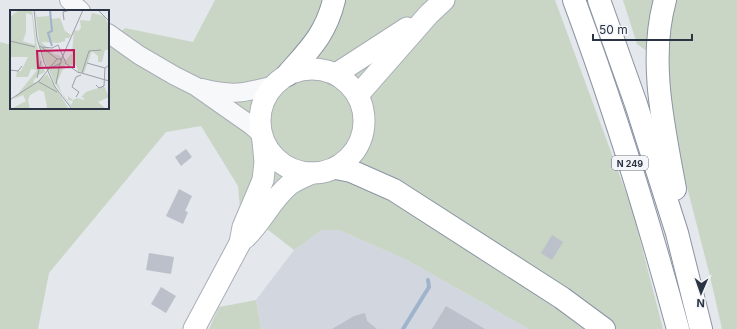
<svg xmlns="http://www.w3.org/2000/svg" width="737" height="329" viewBox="0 0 737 329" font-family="Inter,sans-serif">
  <rect width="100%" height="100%" fill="#e4e7ec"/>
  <polygon fill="#d2d6de" points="322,230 339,230 407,260 529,329 261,329 256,300 294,250"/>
  <g fill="#c9d6c5">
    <polygon points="215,0 555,0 632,209 663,329 529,329 407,260 339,230 322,230 294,250 240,208 238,186 201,126 166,132 49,273 38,329 0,329 0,42 11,45 11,108 108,108 108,44 125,28 193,42"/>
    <polygon points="623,0 737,0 737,329 722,329 709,272 681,164 666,65 637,44"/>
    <polygon points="256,300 261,329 209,329 219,307"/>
  </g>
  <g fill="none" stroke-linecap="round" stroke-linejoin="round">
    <polyline stroke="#9fb4cc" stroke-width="4" points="403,329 429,287 428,280"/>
  </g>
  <g fill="#bbc0ca">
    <polygon points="186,149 192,157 181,166 175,157"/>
    <polygon points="179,189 192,196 185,211 188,212 183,224 166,216"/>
    <polygon points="552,235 563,242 552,260 541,253"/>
    <polygon points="149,253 174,257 171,274 146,270"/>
    <polygon points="161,287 176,296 166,313 151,304"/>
    <polygon points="446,306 485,329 432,329"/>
    <polygon points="365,313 367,321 377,329 332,329 354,316"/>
  </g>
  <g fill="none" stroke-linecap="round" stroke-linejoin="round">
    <g stroke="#a9aeb7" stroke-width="20">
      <g id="tertiary">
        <polyline points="69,0 81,11"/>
        <polyline points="108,33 139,55 175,76 195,86 252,126 261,134"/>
        <path d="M202 88C233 96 244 93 274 85"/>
      </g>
    </g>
    <g stroke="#a9aeb7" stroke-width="23">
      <g id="secondary">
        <circle cx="312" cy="121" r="52"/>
        <polyline points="336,74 407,28"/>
        <polyline points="358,95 429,14 444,0"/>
        <path d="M245 238C262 222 271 200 289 185 295 180 304 177 312 173"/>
        <polyline points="194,329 240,243 243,227 263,180 265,162 263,141"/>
      </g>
    </g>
    <g stroke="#8b94a3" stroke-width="24">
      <g id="trunk">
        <path d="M574 0C614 108 648 218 678 329"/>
        <polyline points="599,0 636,104 677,233 701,329"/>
        <path d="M665 0C648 61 664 128 675 189"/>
        <path d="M287 75C309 50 326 34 334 0"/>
        <polyline points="336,168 351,171 394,190 562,298 604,329"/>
      </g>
    </g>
    <use href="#tertiary" stroke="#f7f8fa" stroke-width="18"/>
    <use href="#secondary" stroke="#fff" stroke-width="21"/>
    <use href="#trunk" stroke="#fff" stroke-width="22"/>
  </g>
  <g text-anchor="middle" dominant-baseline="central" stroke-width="4" stroke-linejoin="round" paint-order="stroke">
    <rect fill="#f4f6f9" stroke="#676e7b" stroke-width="1" x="612" y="156" width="36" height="14" rx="3"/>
    <g font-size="9" font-weight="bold" fill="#2b3445">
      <text x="630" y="163">N 249</text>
    </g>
  </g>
  <g transform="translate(10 10)">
    <rect width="99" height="99" fill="#e4e7ec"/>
    <path d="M9 0H22L27 36 35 62 27 66 23 72 25 73 37 64 59 99H35L37 97 34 82 29 80 20 85 18 90 20 99H1L16 91 13 85 4 89 27 60 21 59 18 67H6L7 61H11L18 47H0V7ZM16 3 22 5 25 35 13 31 16 22ZM25 0 27 7 39 6 40 0 41 9 50 8 55 21 61 25 59 28H55V31L48 33 31 32 44 44 49 45 56 50 62 43 64 20 68 21 71 18 70 10 80 11 82 3 94 6 99 15V40H95L92 52H88V46L82 41 74 63 68 61 66 55H55L47 72 52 83 61 95 63 91 58 90V86L63 90 67 88 74 90V88L71 87 76 82 94 76 99 87 88 92 96 99H63L44 72 30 39Z" fill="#c9d6c5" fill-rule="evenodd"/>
    <path fill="none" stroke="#9fb4cc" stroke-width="2" d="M40 0 42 21 38 23 42 36"/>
    <path fill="none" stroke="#9a9fa9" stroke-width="1" d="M24 0 27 28 34 52 45 77 62 99M88 0 99 11M54 10 53 2 60 0M0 31 25 37M30 36 47 49M32 37 42 38 48 35 56 53M51 50 73 0M55 53 69 63M77 53 95 58M0 60 8 61 12 56M68 62 99 71M72 63 79 41 91 40M27 68 31 51M29 72 47 82M46 74 50 53M86 75 89 78 94 76 95 58 99 55M66 87 69 82 62 77 66 67 71 65M1 89 29 71 47 49H51V53L43 57"/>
    <path fill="#c2185b" fill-opacity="0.15" stroke="#c2185b" stroke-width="2" d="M64 40V57L28 58 27 41Z"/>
    <rect width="99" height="99" fill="none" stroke="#2b3445" stroke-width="2"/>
  </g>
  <g transform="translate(701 293) rotate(182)" stroke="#f4f6f9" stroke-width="3" paint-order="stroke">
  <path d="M0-3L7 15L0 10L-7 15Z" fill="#2b3445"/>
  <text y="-6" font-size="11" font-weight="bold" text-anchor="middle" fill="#2b3445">N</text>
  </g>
  <path d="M593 34v6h99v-6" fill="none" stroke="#2b3445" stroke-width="2"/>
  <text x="599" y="34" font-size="12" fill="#2b3445" stroke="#f4f6f9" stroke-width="3" paint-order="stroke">50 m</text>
</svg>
